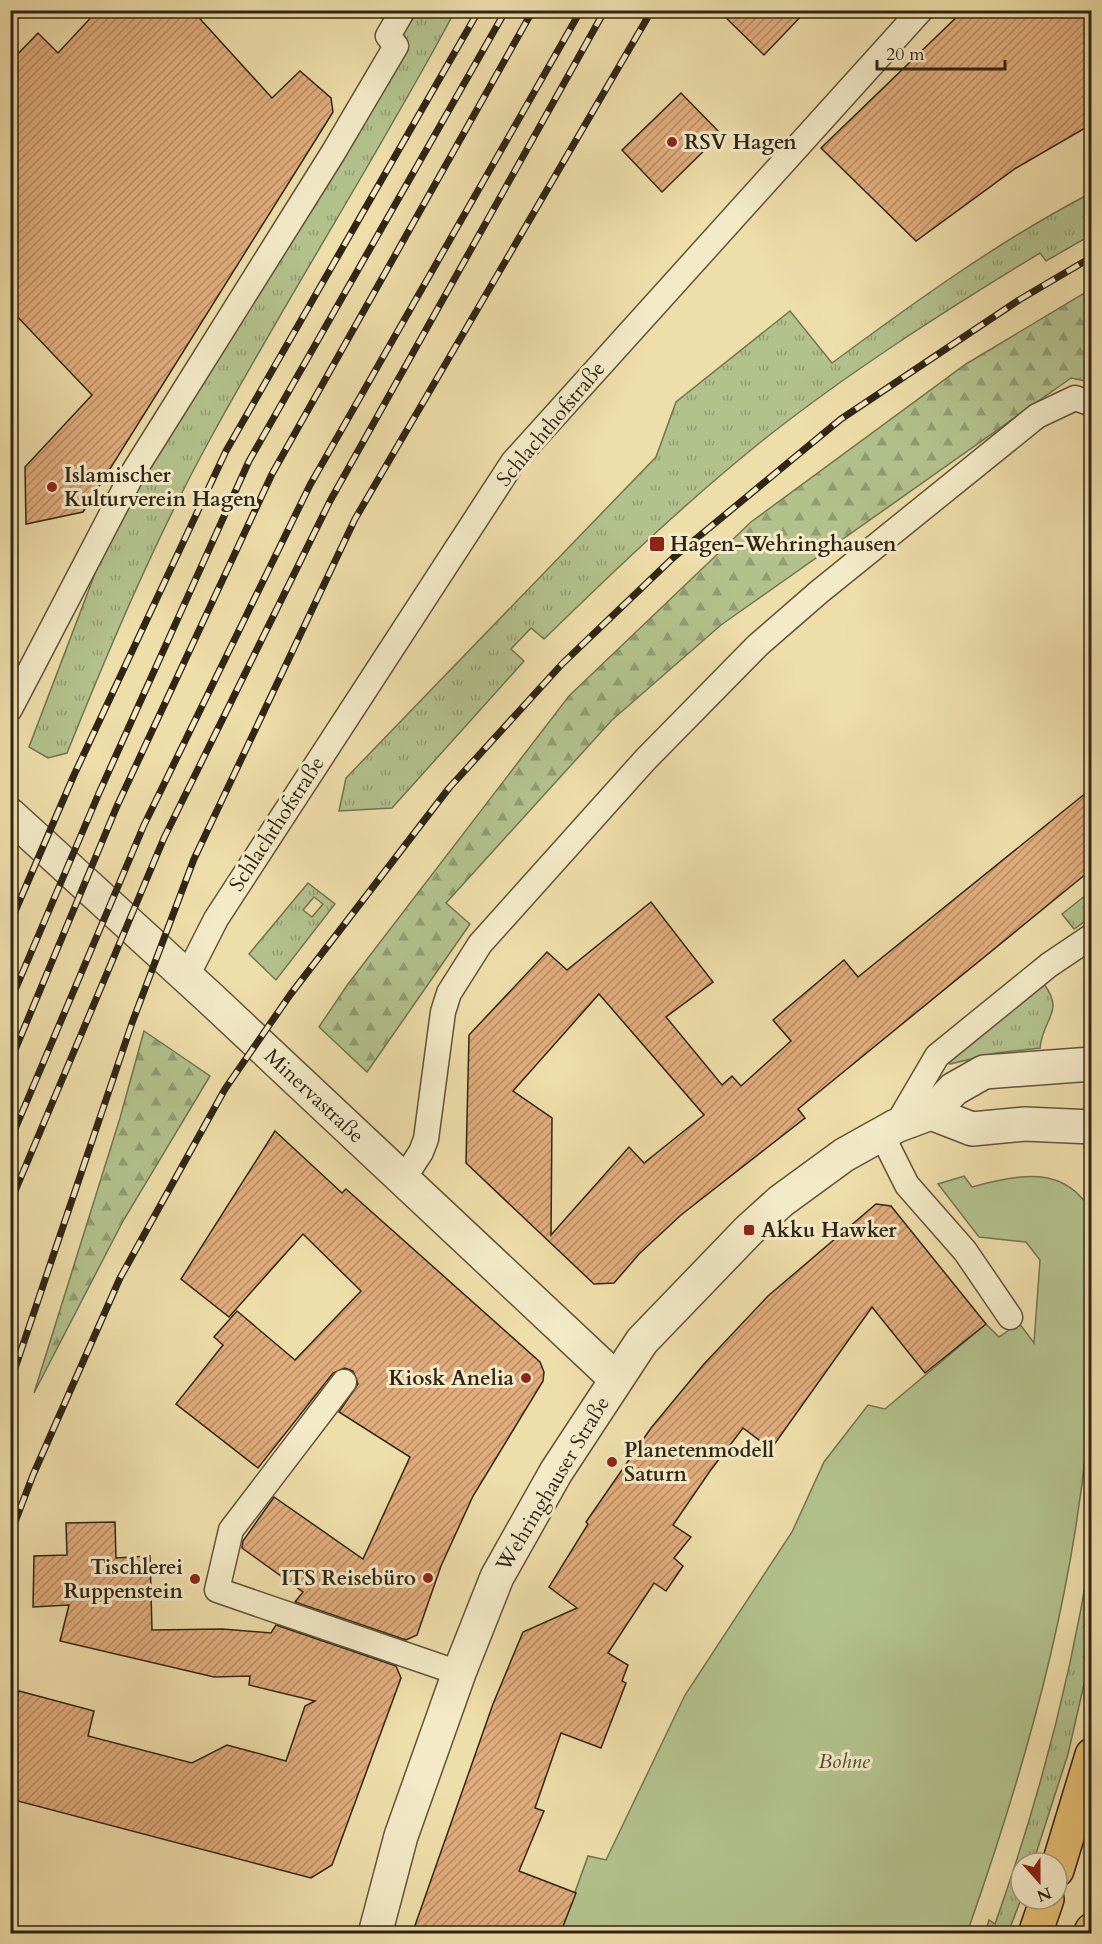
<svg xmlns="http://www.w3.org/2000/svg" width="1102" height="1944" viewBox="0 0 1102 1944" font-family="Cardo,serif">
  <defs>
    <pattern id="grass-tufts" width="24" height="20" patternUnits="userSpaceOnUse" patternTransform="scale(1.5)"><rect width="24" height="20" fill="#b3c28d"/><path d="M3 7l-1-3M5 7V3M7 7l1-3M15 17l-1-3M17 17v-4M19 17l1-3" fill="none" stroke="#929d72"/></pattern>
    <pattern id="forest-firs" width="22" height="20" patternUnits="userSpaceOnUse" patternTransform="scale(1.5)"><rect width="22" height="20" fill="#b3c28d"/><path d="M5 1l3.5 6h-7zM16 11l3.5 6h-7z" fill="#929d72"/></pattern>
    <pattern id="building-hatch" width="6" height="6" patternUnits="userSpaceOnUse" patternTransform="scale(1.5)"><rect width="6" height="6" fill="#e1ac7c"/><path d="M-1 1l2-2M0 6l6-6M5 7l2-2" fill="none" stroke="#b78c65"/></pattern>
  </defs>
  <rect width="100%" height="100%" fill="#eedeaa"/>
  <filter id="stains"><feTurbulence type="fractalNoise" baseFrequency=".00333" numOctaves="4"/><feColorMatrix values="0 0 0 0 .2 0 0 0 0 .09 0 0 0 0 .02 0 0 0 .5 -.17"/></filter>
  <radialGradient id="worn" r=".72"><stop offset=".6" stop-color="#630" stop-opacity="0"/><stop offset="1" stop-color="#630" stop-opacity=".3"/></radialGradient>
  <g fill="url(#grass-tufts)" stroke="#727452" stroke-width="1.5" fill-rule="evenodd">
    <path d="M417 11H455C379 153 292 290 214 432 157 535 111 644 67 753L48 758 29 747 134 471Z"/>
    <path d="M1091 193V235L1046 261 1040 253C945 311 850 371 762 441 686 502 615 570 544 639L531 628 511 649 524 661 392 808 339 811 346 778 656 457 676 402 790 311 832 363C916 301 999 241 1091 193Z"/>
    <path d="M308 883 335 904 276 980 249 954ZM314 897 323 904 312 917 303 910Z"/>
    <polygon points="1091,891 1091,917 1074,929 1062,914"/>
    <path d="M1044 984C1065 1013 1043 1017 1040 1048L996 1053 950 1064 949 1060Z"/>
    <path d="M1091 1551V1654L1068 1754 1033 1863H1021V1899L1008 1933H985L989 1920 995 1924C1038 1803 1071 1678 1091 1551Z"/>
  </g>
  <g fill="url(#forest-firs)" stroke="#727452" stroke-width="1.5">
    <polygon points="1091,289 1091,382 1071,378 721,625 612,720 446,903 470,924 367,1072 319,1027 348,984 569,696 751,522 966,364"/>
    <polygon points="144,1031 210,1076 123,1221 34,1393 120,1118"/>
  </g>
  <path fill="#b3c28d" stroke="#727452" stroke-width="1.5" d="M964 1176 972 1187C1017 1174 1066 1164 1092 1213 1092 1264 1094 1316 1092 1368 1084 1561 1031 1752 967 1933L560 1934 588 1856 606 1860 685 1695 792 1532 824 1462 868 1405 885 1409 986 1324 999 1337 1019 1323 1034 1343 1040 1260 1026 1242 979 1237 938 1184Z"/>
  <g fill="url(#building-hatch)" stroke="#302516" stroke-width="1.5" fill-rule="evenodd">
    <polygon points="98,10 192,10 272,98 300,71 331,98 333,112 83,512 26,524 25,467 92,395 10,309 10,62 38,33 58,53"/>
    <polygon points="718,10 807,10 764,55"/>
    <polygon points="964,10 1092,10 1092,124 1016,168 916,241 821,148"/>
    <polygon points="681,93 721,134 662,192 622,150"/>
    <path d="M1092 788V869L798 1109 805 1118 681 1215 639 1254 614 1283 594 1284 466 1163 469 1035 547 952 567 970 651 902 713 982 666 1017 722 1085 732 1076 741 1086 791 1041 773 1020 844 960 858 977ZM599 994 704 1115 644 1163 629 1147 551 1235 552 1118 513 1091Z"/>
    <polygon points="275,1131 342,1193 346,1189 540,1362 544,1372 543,1381 473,1496 441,1566 417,1635 406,1640 295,1602 303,1592 242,1548 243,1541 274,1497 363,1559 410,1457 339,1412 358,1384 353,1371 345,1368 333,1373 258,1468 176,1404 223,1345 214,1337 237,1311 295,1360 361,1291 303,1234 229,1317 181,1279"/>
    <polygon points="876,1204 891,1206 986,1324 925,1373 872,1307 771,1449 743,1428 710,1471 673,1525 691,1537 674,1558 683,1566 666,1591 654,1583 608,1653 628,1665 622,1681 626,1683 601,1748 561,1733 535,1808 544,1811 519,1871 576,1893 560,1934 412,1934 493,1704 523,1632 577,1608 549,1587 588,1524 586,1522 651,1428 704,1364 768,1296"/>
    <polygon points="115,1522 116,1558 150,1556 152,1630 222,1629 271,1633 276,1625 396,1666 401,1678 332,1865 311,1878 10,1799 10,1725 19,1691 94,1711 88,1736 192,1763 227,1745 286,1761 305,1706 315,1701 249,1685 250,1676 214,1677 60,1641 69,1605 33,1607 34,1556 67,1555 66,1523"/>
  </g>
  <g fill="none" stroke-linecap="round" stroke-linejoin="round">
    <g stroke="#60533b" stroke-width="27">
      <g id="lane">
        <polyline points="10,709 134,471 333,153 396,46 388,36 403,10"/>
        <polyline points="187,976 216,919 513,462 921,10"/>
        <polyline points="896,1126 937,1056 1049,965 1092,936"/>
        <polyline points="881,1133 907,1185 965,1251 1010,1317"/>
        <polyline points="404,1178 421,1152 426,1139 443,1012 449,993 480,944 645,760 758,645 819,592 1037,416 1075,398 1092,404"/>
        <polyline points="344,1382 231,1530 217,1590 459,1673"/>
      </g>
    </g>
    <g stroke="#60533b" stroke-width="36">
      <g id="street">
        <polyline points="10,815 210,998 616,1379"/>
        <polyline points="931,1113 972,1129 1025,1124 1092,1127"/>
        <polyline points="375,1934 401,1836 459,1673 497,1577 556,1472 642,1341 749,1230 781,1201 844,1155 896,1126 931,1113 954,1089 984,1072 1092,1064"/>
      </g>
    </g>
    <g stroke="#302516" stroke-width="36">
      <g id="primary">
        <polyline points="1057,1870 1092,1755"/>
        <polyline points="1035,1934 1047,1899"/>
        <polyline points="1090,1934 1092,1930"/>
      </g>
    </g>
    <use href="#lane" stroke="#f4eac8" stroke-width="24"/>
    <use href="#street" stroke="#f4eac8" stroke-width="33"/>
    <use href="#primary" stroke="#e7bf75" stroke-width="33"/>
    <g stroke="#302516" stroke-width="7">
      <g id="rail">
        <polyline points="10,923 74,775 226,451 479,10"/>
        <polyline points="10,1002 99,793 249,461 506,10"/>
        <polyline points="10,1062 117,806 272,474 533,10"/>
        <polyline points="10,1141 144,825 310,485 581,10"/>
        <polyline points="10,1203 164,838 330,501 605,10"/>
        <polyline points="10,1383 132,1023 194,859 355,519 652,10"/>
        <polyline points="10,1535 33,1475 120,1278 225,1089 290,995 449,788 562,664 674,557 841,419 1019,300 1092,257"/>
      </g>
    </g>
    <use href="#rail" stroke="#f4eac8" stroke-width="4.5" stroke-dasharray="14" stroke-linecap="butt"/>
  </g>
  <g fill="#8f2418" stroke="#f4eac8" stroke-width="2">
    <circle cx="672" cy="142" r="6"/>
    <circle cx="52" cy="487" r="6"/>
    <rect x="649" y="536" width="16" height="16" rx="3"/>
    <rect x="743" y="1224" width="12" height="12" rx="3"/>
    <circle cx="526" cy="1378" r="6"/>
    <circle cx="612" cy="1462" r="6"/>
    <circle cx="428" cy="1578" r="6"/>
    <circle cx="195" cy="1579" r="6"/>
  </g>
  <g text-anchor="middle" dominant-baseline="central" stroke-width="6" stroke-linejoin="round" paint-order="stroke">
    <g font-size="21" font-weight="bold" fill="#302516" stroke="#f4eac8" text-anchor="start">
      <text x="684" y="142">RSV Hagen</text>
      <text x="64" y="475">Islamischer<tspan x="64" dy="24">Kulturverein Hagen</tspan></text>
      <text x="670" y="544">Hagen-Wehringhausen</text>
      <text x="761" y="1230">Akku Hawker</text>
      <text x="514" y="1378" text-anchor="end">Kiosk Anelia</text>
      <text x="624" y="1450">Planetenmodell<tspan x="624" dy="24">Saturn</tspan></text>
      <text x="183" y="1567" text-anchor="end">Tischlerei<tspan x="183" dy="24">Ruppenstein</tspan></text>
      <text x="416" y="1578" text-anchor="end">ITS Reisebüro</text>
    </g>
    <g font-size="21" fill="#302516" stroke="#f4eac8">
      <text transform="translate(551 424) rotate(-50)">Schlachthofstraße</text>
      <text transform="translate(277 824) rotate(-57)">Schlachthofstraße</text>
      <text transform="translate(314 1096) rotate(43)">Minervastraße</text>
      <text transform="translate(553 1484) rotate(-59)">Wehringhauser Straße</text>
    </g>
    <g font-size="21" font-style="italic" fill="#514c34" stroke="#f4eac8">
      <text x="844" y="1761">Bohne</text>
    </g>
  </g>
  <rect width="1102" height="1944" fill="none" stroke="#eedeaa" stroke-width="36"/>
  <rect x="12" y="12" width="1078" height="1920" fill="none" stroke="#302516" stroke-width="3"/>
  <rect x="18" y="18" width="1066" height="1908" fill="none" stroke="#302516" stroke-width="1.5"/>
  <g transform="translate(1039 1881) rotate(159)"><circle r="28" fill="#f4eac8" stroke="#a69b81" stroke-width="1.5"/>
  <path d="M0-4.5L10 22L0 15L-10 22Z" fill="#8f2418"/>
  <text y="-9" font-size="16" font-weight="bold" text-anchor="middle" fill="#302516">N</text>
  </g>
  <path d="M877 60v9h128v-9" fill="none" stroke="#302516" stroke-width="3"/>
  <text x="886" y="60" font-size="18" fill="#302516" stroke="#f4eac8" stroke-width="4.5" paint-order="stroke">20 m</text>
  <rect width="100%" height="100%" filter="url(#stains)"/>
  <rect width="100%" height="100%" fill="url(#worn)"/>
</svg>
